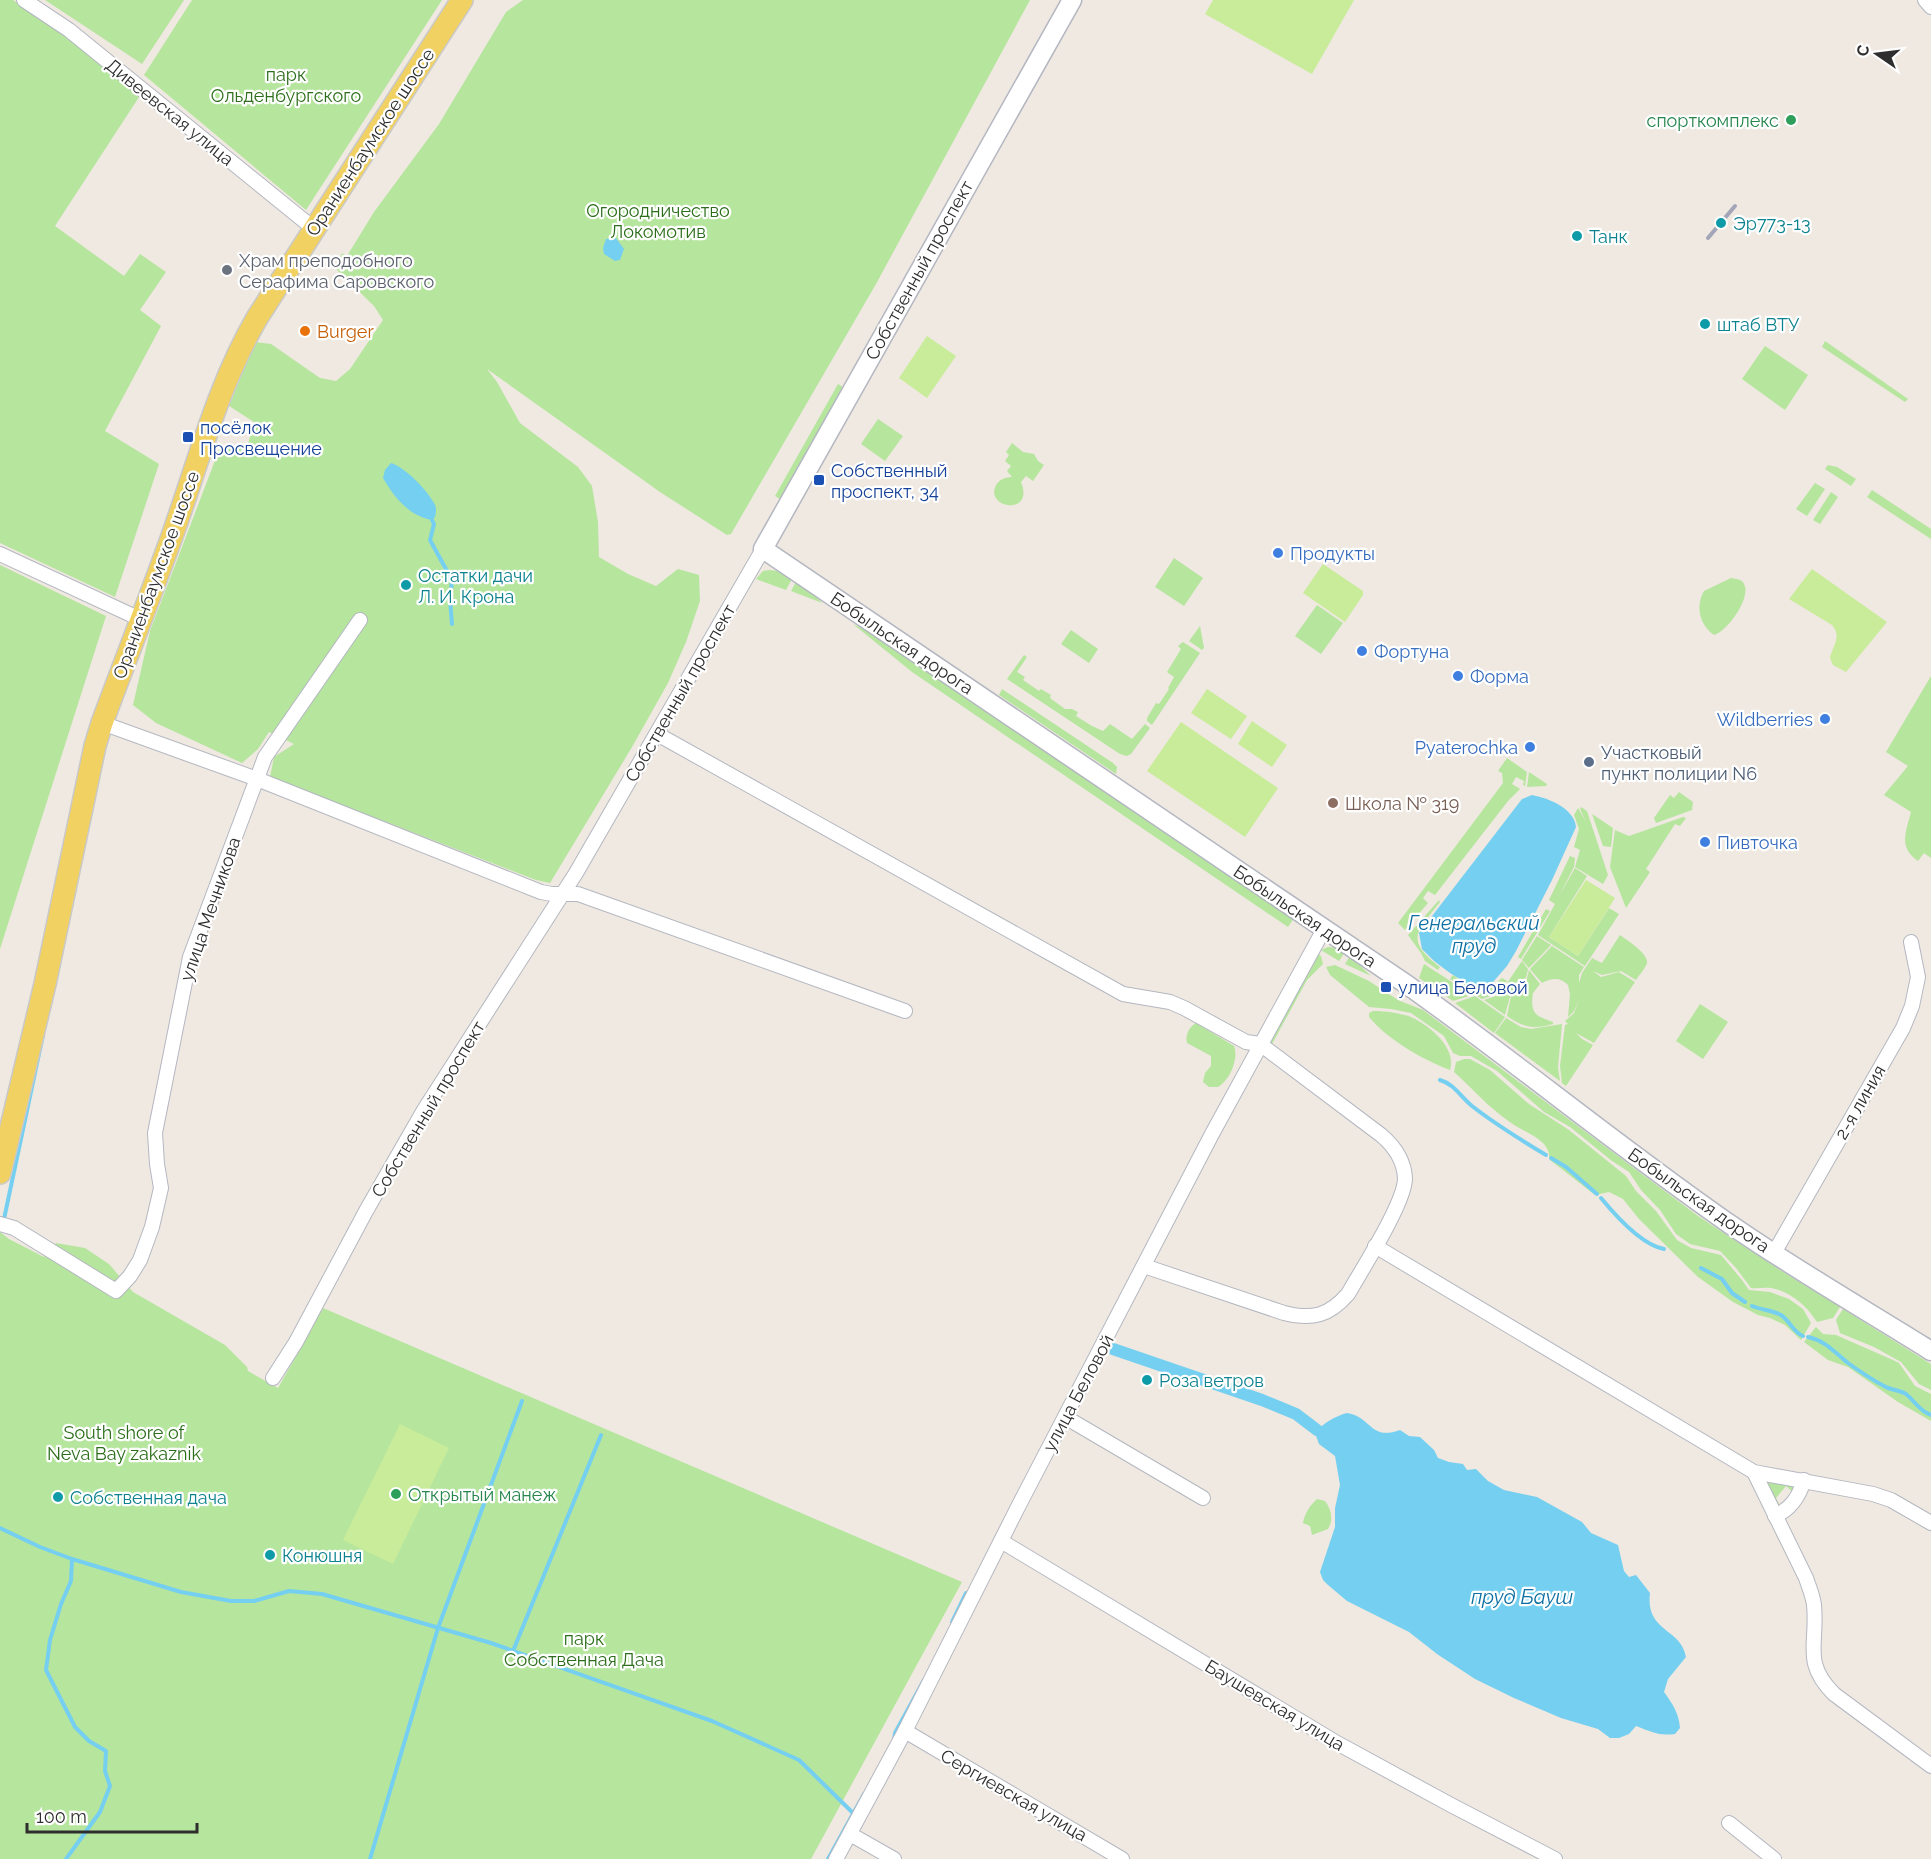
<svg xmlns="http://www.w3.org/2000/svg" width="1931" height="1859" viewBox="0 0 1931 1859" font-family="Raleway,sans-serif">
  <rect width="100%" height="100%" fill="#efe9e1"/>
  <g fill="#b6e59e">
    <polygon points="0,0 13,0 72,40 141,94 55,226 124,276 140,254 166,272 140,310 161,326 105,431 159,464 115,597 0,543"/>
    <polygon points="45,0 184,0 142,64"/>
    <polygon points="192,0 442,0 306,210 144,75"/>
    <polygon points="523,0 1030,0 876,284 731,534 727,535 660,492 487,369 497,382 520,423 578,467 592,486 598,522 599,557 628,574 656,586 678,569 699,575 700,601 686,642 668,683 632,747 550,883 536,880 270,777 274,757 294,744 269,732 258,749 242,763 156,723 133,705 150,631 219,450 248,444 254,422 229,406 255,342 271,344 320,378 336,381 350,369 383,320 374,306 335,268 342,253 347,256 374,212 439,124 506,12"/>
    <polygon points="1825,341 1908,399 1905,402 1822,347"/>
    <polygon points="1765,346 1808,375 1785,410 1742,379"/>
    <polygon points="838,384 843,387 780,499 775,496"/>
    <polygon points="878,419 903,436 885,461 861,444"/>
    <path d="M1012 443 1023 452 1034 454 1038 461 1044 465 1033 481 1026 476 1021 482C1035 516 984 509 996 485 1000 479 1006 477 1012 477L1007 471 1011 466 1005 461 1009 455 1006 452Z"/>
    <polygon points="1828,465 1837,467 1856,479 1851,486 1825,469"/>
    <polygon points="1815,483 1825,489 1807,516 1796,509"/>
    <polygon points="1872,490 1931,529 1931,539 1867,497"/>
    <polygon points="1831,492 1838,497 1820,524 1813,520"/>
    <polygon points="1174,558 1203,578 1184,606 1155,587"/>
    <polygon points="0,565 106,616 0,949"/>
    <polygon points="769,570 779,571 793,577 786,590 756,579 763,571"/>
    <path d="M1731 578C1736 579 1742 579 1744 584 1752 597 1727 632 1714 635 1700 625 1695 607 1704 591Z"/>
    <polygon points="797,580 806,586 822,603 791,591"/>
    <polygon points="1317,605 1343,623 1321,654 1295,636"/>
    <polygon points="853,624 877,635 1268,900 1268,902 1270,902 1294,918 1288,927 912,672"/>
    <polygon points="1200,626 1204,648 1202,650 1189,641"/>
    <polygon points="1071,630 1098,649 1089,663 1061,644"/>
    <polygon points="1183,642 1200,653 1152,725 1147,721 1147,718 1156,703 1159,704 1169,689 1168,688 1174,677 1167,672 1181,649 1178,646"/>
    <polygon points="1024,655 1027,657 1017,672 1025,677 1023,680 1039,691 1041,689 1051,695 1050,698 1065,709 1072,709 1078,712 1076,716 1092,726 1103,731 1110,724 1132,739 1145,724 1150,728 1131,754 1127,756 1120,754 1007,679"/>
    <path d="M1931 676V858L1924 853 1918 861C1898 847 1906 832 1911 812L1884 795 1908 766 1886 752Z"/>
    <polygon points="1002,689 1113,763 1117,767 1116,774 999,695"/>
    <polygon points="1507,758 1527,772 1525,786 1523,785 1524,781 1516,777 1512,784 1520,789 1508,801 1435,895 1428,891 1423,898 1428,903 1405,930 1398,923 1503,783 1502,773 1498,771"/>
    <polygon points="1529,772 1547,784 1546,786 1527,787"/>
    <polygon points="1679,792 1693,802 1692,810 1656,823 1654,818 1670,795 1674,798"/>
    <polygon points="1581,807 1587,811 1608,875 1603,884 1575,867 1580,850 1574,847 1579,829 1574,815 1578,808 1586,822 1580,809"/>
    <polygon points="1592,814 1613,828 1611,847 1603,846"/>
    <polygon points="1683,817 1686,818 1680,826 1675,824 1646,869 1650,872 1626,908 1610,867 1615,830 1629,836"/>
    <polygon points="1570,856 1575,858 1574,867 1559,896 1575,868 1587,876 1549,937 1578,956 1609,908 1619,914 1585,966 1538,935 1555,904 1549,900"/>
    <path d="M1439 900 1440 902C1417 932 1404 939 1440 967L1438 970 1425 961 1421 953 1408 935Z"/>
    <polygon points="1546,909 1550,911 1521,959 1518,957"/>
    <path d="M1620 935C1627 940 1649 954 1647 963 1645 969 1639 975 1636 980L1621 971 1602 975 1593 971 1601 977 1619 972 1635 982 1594 1043 1576 1033 1582 1039 1593 1045 1566 1086 1562 1083 1560 1066 1565 1025 1568 1024 1565 1021 1574 1013 1579 1000 1574 1011 1568 1017 1570 994 1568 985C1560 977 1552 978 1542 983L1530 969 1552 946 1584 967 1579 975V983L1582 973 1592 958 1602 963Z"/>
    <polygon points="1537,936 1551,945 1529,968 1522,960"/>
    <polygon points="1328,947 1339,948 1345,952 1339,961 1321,950"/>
    <polygon points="1317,953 1321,956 1323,964 1307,980 1272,1044 1269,1041"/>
    <polygon points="1350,956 1371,976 1345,964"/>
    <path d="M1522 961 1528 969C1525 984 1523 984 1511 993L1505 1015 1484 1000 1499 995Z"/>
    <polygon points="1424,964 1472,995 1453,1001 1419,978"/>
    <path d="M1335 965 1369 981 1398 1000 1423 1010 1698 1216 1783 1272 1840 1307 1833 1318 1817 1322C1807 1306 1790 1291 1771 1288 1764 1287 1758 1289 1751 1288L1736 1268 1720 1251 1690 1244 1676 1234 1660 1210 1641 1190 1629 1172 1612 1161 1570 1127 1544 1112 1497 1071 1471 1056H1460L1453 1053 1444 1036 1411 1013 1391 1009 1369 1007 1330 975 1326 967Z"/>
    <path d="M1529 970 1540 984 1533 993C1530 1013 1535 1016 1553 1022V1024C1534 1030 1522 1027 1507 1016L1511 996 1525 986Z"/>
    <path d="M1453 975C1472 988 1483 996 1502 978L1507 981 1497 994 1482 999 1450 979Z"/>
    <polygon points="1475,996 1505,1017 1494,1033 1455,1003"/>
    <polygon points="1700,1004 1728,1022 1703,1059 1676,1041"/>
    <path d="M1373 1011C1385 1011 1400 1013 1411 1017 1429 1025 1457 1048 1450 1070 1423 1060 1387 1039 1369 1017V1013Z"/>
    <polygon points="1506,1018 1521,1027 1531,1029 1562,1024 1558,1067 1560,1081 1495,1033"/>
    <path d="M1196 1023 1234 1046C1239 1059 1230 1080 1218 1087H1209L1203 1082 1205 1073 1211 1066V1056L1187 1043C1185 1035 1189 1027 1196 1023Z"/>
    <path d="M1464 1059H1470L1490 1070 1529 1104 1569 1130 1626 1176 1636 1191 1656 1211 1677 1240 1691 1248 1721 1255 1742 1280 1749 1290 1770 1292 1789 1299 1803 1309 1811 1323 1801 1340 1785 1325 1770 1318 1758 1315 1733 1302 1698 1277 1639 1219 1623 1199 1609 1192 1595 1195 1550 1160C1549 1153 1548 1148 1543 1143 1532 1133 1518 1129 1507 1120 1487 1106 1472 1088 1454 1072L1456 1062Z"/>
    <polygon points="0,1232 9,1239 44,1257 56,1243 85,1248 109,1264 133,1292 225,1345 247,1367 248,1371 278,1388 323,1308 962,1582 811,1859 0,1859"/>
    <polygon points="1843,1309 1931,1364 1931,1390 1919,1384 1901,1362 1874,1347 1840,1333 1836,1320"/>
    <polygon points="1816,1327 1823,1334 1836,1335 1893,1360 1899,1363 1915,1386 1931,1394 1931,1421 1898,1402 1848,1367 1828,1360 1804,1342"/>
    <polygon points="1766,1481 1794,1485 1795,1494 1786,1486 1776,1498 1780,1506 1777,1506"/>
    <path d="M1317 1499 1325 1501C1331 1509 1334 1519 1328 1529L1312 1535 1310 1526 1303 1523C1304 1515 1310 1505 1317 1499Z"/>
  </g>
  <g fill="#c9ec9a">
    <polygon points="1213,0 1354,0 1312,74 1205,14"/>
    <polygon points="927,336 956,356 927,398 899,378"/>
    <polygon points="1323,564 1363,591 1363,595 1345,622 1303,593"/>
    <path d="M1812 569 1887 622 1846 672 1833 665 1830 658C1833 645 1842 637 1832 625L1789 599Z"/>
    <polygon points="1207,689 1247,716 1231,739 1191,713"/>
    <polygon points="1252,721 1287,745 1272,767 1238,744"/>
    <polygon points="1181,722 1278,788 1245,837 1147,771"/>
    <polygon points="1586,880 1615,898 1578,956 1549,937"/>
    <polygon points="400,1424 449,1448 393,1564 343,1540"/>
  </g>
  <g fill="#75cff0">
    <polygon points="616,238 624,249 620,260 615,261 604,254 603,248 606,239"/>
    <path d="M391 463C406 468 426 489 434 503 437 507 436 512 435 517L432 520C409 516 394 497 383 478L385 470Z"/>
    <path d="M1532 795C1548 798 1574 808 1576 827L1552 880 1516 951 1507 966 1493 982 1484 987H1473L1450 973 1434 961 1422 949 1419 933 1522 799Z"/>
    <path d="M1347 1413C1372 1417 1370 1441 1400 1430L1409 1436 1420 1437 1434 1450 1438 1458 1449 1462 1463 1464 1467 1470 1476 1469 1488 1481 1504 1490 1537 1497 1582 1522 1591 1533 1618 1545 1624 1571 1629 1577 1636 1575 1650 1593C1645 1632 1681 1628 1686 1657L1668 1679 1664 1692C1672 1703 1679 1713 1680 1728L1675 1734C1658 1736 1652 1732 1636 1726L1629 1734 1619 1738H1610L1598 1729 1561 1718 1514 1698 1475 1679 1437 1654 1409 1632 1347 1601 1328 1585 1323 1580 1320 1572 1335 1527V1508L1340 1485 1335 1456 1319 1444 1315 1433C1322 1424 1335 1416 1347 1413Z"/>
  </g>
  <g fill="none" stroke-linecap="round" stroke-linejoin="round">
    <g stroke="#75cff0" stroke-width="4">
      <polyline points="432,520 434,524 430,540 452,580 450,600 452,624"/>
      <path d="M1440 1080C1454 1084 1460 1096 1472 1106 1495 1124 1521 1140 1546 1155"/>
      <polyline points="1551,1158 1566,1167 1597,1194"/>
      <path d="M1601 1198C1615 1215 1642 1245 1664 1249"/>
      <polyline points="4,1219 43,1035"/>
      <polyline points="1701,1268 1722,1279 1732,1293 1745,1302"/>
      <path d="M1752 1306C1762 1310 1772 1310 1781 1315 1790 1321 1793 1332 1803 1336"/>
      <path d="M1808 1337C1826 1341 1834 1352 1848 1363 1859 1371 1871 1379 1884 1386 1890 1390 1900 1390 1906 1394 1916 1402 1918 1410 1931 1415"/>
      <polyline points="0,1528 40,1547 72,1559 181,1592 231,1601 254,1601 289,1591 322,1594 491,1643 712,1721 799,1760 853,1813"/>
      <polyline points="952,1622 966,1593"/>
      <polyline points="513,1651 601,1435"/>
      <polyline points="894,1740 895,1733 924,1680"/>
      <polyline points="66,1859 100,1812 110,1786 105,1771 106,1751 89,1741 75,1727 46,1670 50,1640 61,1604 71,1581 72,1559"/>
      <polyline points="370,1859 438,1628 522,1401"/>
      <polyline points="828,1859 864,1794"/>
    </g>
    <polyline stroke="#75cff0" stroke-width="12" points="1113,1349 1262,1400 1296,1414 1317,1430"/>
    <g stroke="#b4b7c1" stroke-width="16">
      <g id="street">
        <polyline points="24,0 69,30 313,228"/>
        <polyline points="1925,0 1931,7"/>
        <polyline points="0,554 140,619"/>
        <polyline points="102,723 257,779 541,892 552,894 578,894 905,1011"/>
        <path d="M657 734 1123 994 1170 1002 1184 1008 1246 1042 1260 1044 1381 1135C1394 1146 1404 1159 1405 1178 1405 1203 1362 1269 1348 1294 1329 1316 1312 1320 1284 1313L1144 1266"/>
        <polyline points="0,1224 14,1228 116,1291 130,1276 140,1260 152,1227 161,1188 157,1164 155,1133 190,957 265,757 360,620"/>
        <polyline points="1375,1246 1754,1472 1873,1494 1891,1500 1931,1523"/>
        <polyline points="1774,1253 1903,1028 1912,1006 1918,977 1911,942"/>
        <polyline points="273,1378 296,1342 366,1211 424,1110 576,873 763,549"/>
        <polyline points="1065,1417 1203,1498"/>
        <path d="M1754 1472 1806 1578C1809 1587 1813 1596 1814 1605 1818 1644 1802 1662 1834 1694L1931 1766"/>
        <path d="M1775 1516C1791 1509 1799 1497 1804 1480"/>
        <polyline points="1001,1541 1337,1743 1451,1805 1555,1859"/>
        <polyline points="905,1731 1122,1859"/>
        <polyline points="1729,1823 1774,1859"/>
        <polyline points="850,1834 894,1859"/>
        <polyline points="836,1859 905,1731 1019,1505 1212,1134 1324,929"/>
      </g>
    </g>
    <g stroke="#b4b7c1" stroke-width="21">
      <path id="secondary" d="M1072 0 763 549 1406 984C1516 1062 1620 1148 1731 1225 1796 1270 1864 1309 1931 1351"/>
    </g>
    <g stroke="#c9c9c9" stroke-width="24">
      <path id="primary" d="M0 1173 45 984 95 746 102 723C125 661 149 600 171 539 198 464 217 387 257 318L462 0"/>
    </g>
    <use href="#street" stroke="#fff" stroke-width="14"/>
    <use href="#secondary" stroke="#fff" stroke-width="18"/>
    <use href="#primary" stroke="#f2d163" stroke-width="21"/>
    <polyline stroke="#a3a6b8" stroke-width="4" points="1708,238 1735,206"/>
  </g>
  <g fill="#2e9e5b" stroke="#fff" stroke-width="2">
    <circle cx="1791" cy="120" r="6"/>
    <circle cx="396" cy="1494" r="6"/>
  </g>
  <g fill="#0f9aa8" stroke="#fff" stroke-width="2">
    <circle cx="1721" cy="223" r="6"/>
    <circle cx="1577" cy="236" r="6"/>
    <circle cx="1705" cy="324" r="6"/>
    <circle cx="406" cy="585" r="6"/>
    <circle cx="1147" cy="1380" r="6"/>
    <circle cx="58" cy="1497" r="6"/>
    <circle cx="270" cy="1555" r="6"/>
  </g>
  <circle fill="#6b7280" stroke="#fff" stroke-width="2" cx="227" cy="270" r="6"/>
  <circle fill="#e8710a" stroke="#fff" stroke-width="2" cx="305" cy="331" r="6"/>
  <g fill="#1a4fb4" stroke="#fff" stroke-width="2">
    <rect x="182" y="431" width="12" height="12" rx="3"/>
    <rect x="813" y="474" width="12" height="12" rx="3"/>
    <rect x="1380" y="981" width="12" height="12" rx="3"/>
  </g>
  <g fill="#3f7fe0" stroke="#fff" stroke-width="2">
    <circle cx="1278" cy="553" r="6"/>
    <circle cx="1362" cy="651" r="6"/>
    <circle cx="1458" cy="676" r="6"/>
    <circle cx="1825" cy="719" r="6"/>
    <circle cx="1530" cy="747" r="6"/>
    <circle cx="1705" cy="842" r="6"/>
  </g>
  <circle fill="#5c6f8a" stroke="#fff" stroke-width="2" cx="1589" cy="762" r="6"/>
  <circle fill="#8d6e63" stroke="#fff" stroke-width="2" cx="1333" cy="803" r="6"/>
  <g text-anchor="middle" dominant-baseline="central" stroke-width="4.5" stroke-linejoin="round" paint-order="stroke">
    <g font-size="18" fill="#2c6e1b" stroke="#fff">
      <text x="286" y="74">парк<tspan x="286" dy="21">Ольденбургского</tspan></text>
      <text x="658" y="210">Огородничество<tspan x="658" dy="21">Локомотив</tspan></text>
      <text x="124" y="1432">South shore of<tspan x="124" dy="21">Neva Bay zakaznik</tspan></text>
      <text x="584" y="1638">парк<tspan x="584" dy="21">Собственная Дача</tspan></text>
    </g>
    <g font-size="18" fill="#2e2e2e" stroke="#fff">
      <text transform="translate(170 112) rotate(39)">Дивеевская улица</text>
      <text transform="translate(370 142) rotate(-57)">Ораниенбаумское шоссе</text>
      <text transform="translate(919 270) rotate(-61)">Собственный проспект</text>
      <text transform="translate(156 575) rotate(-70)">Ораниенбаумское шоссе</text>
      <text transform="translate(902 643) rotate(34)">Бобыльская дорога</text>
      <text transform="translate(680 693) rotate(-60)">Собственный проспект</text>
      <text transform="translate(210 909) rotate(-71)">улица Мечникова</text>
      <text transform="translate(1305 916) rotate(34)">Бобыльская дорога</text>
      <text transform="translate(1860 1102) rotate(-60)">2-я линия</text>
      <text transform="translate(428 1109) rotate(-59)">Собственный проспект</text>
      <text transform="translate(1699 1200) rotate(35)">Бобыльская дорога</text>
      <text transform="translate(1078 1393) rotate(-62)">улица Беловой</text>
      <text transform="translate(1275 1705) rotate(31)">Баушевская улица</text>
      <text transform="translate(1014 1795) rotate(30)">Сергиевская улица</text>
    </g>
    <g font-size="18" fill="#27864d" stroke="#fff" text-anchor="end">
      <text x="1779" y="120">спорткомплекс</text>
      <text x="408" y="1494" text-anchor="start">Открытый манеж</text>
    </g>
    <g font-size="18" fill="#0d838f" stroke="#fff" text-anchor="start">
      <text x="1733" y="223">Эр773-13</text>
      <text x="1589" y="236">Танк</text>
      <text x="1717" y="324">штаб ВТУ</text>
      <text x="418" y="575">Остатки дачи<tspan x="418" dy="21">Л. И. Крона</tspan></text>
      <text x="1159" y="1380">Роза ветров</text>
      <text x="70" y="1497">Собственная дача</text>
      <text x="282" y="1555">Конюшня</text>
    </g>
    <g font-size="18" fill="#5b616d" stroke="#fff" text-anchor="start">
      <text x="239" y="260">Храм преподобного<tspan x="239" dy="21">Серафима Саровского</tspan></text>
    </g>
    <g font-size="18" fill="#c56008" stroke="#fff" text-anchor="start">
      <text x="317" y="331">Burger</text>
    </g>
    <g font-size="18" fill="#164399" stroke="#fff" text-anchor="start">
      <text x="200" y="427">посёлок<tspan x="200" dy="21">Просвещение</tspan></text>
      <text x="831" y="470">Собственный<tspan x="831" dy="21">проспект, 34</tspan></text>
      <text x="1398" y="987">улица Беловой</text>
    </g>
    <g font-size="18" fill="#366cbe" stroke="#fff" text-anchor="start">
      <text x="1290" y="553">Продукты</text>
      <text x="1374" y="651">Фортуна</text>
      <text x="1470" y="676">Форма</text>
      <text x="1813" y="719" text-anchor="end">Wildberries</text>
      <text x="1518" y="747" text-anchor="end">Pyaterochka</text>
      <text x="1717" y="842">Пивточка</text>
    </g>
    <g font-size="18" fill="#4e5e75" stroke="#fff" text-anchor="start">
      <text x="1601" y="752">Участковый<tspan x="1601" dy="21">пункт полиции N6</tspan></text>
    </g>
    <g font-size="18" fill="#785e54" stroke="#fff" text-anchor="start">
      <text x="1345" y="803">Школа № 319</text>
    </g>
    <g font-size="20" font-style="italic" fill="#0d6fa3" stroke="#fff">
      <text x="1474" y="923">Генеральский<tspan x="1474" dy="23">пруд</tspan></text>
      <text x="1522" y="1597">пруд Бауш</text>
    </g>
  </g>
  <g transform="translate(1877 54) rotate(284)" stroke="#ffffff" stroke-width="4.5" paint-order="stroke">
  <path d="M0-4.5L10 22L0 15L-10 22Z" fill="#2e2e2e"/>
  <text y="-9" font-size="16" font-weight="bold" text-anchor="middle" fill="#2e2e2e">С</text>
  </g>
  <path d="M27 1823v9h170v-9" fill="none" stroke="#2e2e2e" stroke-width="3"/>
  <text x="36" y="1823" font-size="18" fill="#2e2e2e" stroke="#ffffff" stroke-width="4.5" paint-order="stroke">100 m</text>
</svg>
